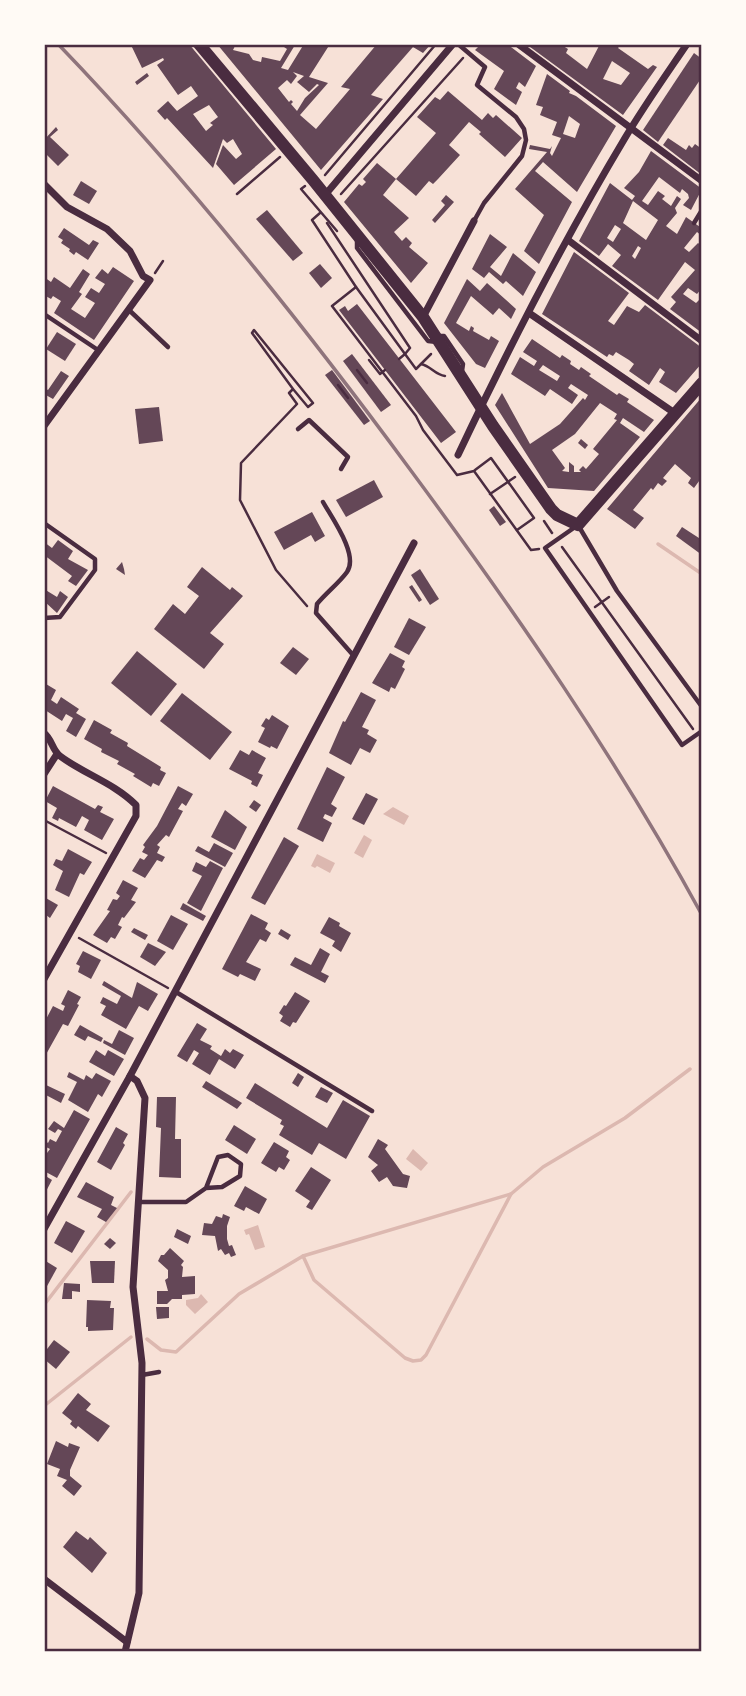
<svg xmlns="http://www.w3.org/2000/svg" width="746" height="1696" viewBox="0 0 746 1696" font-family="Montserrat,sans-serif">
  <rect width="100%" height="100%" fill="#f7e1d7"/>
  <g fill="#dcb8b0">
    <polygon points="393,807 409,816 404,825 383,814"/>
    <polygon points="364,835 372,840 363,858 354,853"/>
    <polygon points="317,854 335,863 330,873 317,866 315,868 311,866"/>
    <polygon points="413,1149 428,1163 421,1171 406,1159"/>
    <polygon points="258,1225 265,1247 255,1250 249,1234 246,1235 244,1230"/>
    <polygon points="201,1294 208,1302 195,1314 186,1305 186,1300 198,1298"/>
  </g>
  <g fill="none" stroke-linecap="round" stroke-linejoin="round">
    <g stroke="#dcb8b0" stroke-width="3.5">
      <polyline points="658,544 702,574"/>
      <polyline points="303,1256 314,1280 405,1358 413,1361 421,1360 426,1355 511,1194"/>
      <polyline points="44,1305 131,1192"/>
      <polyline points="147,1339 161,1350 176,1352 239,1294 303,1256 511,1194 543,1167 625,1118 690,1069"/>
      <polyline points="44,1406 131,1337"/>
    </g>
  </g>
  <g fill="#644757" fill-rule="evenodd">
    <path d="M135 44H189L276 149 234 185 216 164 223 145 236 159 242 154 233 139 227 143 223 139 213 168 167 118 165 120 157 111 168 101 177 111 198 96 191 86 178 95 157 65 164 60 163 58 142 68 131 45ZM209 105 218 117 210 123 213 125 206 131 193 114Z"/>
    <path d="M217 44H236L233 50 249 54 253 60 261 62 262 57 280 61 287 49 284 47 286 44H293L295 45 281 68 288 70 304 44H330L309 77 328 83 300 115 316 129 350 89 341 87 377 44H431L423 53 413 47 371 95 383 99 321 170ZM293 72 304 76 297 82 309 92 317 84 319 85 305 98 297 111 291 104 293 102 291 100 289 102 278 88 287 80 291 84 297 76Z"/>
    <polygon points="481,44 507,44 536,66 525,87 519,82 516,88 522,92 516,105 494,89 504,71 475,50"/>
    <path d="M526 44H560L568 49 566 53 587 69 600 44H621L618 48 648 69 653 65 657 67 623 115ZM612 61 630 73 621 85 603 79Z"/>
    <polygon points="694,53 702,59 702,77 658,142 643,130"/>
    <polygon points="147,73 149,76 137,85 135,82"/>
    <path d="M547 74 570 91 569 93 576 96 616 126 577 192 543 162 535 171 572 202 539 264 524 251 544 215 515 189 547 152 529 149 530 145 550 149 552 146 550 153 552 156 561 138 552 135 557 122 540 115 543 107 536 105ZM569 116 580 124 575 138 563 134Z"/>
    <polygon points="448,91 482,120 488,113 493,118 496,115 522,138 505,157 479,134 481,132 469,122 449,145 460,155 438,179 433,184 429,181 416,196 396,179 436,133 417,117 435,97 440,100"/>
    <polygon points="56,127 58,130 50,137 69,155 58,166 44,152 44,140"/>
    <polygon points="668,138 686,150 689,145 692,148 695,144 702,149 702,175 663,145"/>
    <path d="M651 151 702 189 691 210 683 205 689 198 688 194 682 189 680 193 659 177 642 201 648 205 658 191 665 196 662 199 671 206 677 196 681 199 675 208 677 213 666 226 677 234 686 217 700 227 702 225V236L697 232 684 248 689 252 698 243 702 246V288L697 294 688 288 683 294 696 303 702 297V333L670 309 676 302 671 297 695 270 685 262 658 300 612 266 621 255 608 244 599 256 579 241 610 183 632 200 635 196 624 188 639 172ZM633 201 658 220 646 240 623 223ZM615 225 621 229 613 242 607 238ZM638 246 641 248 635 259 632 256Z"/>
    <polygon points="377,163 396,179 383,195 409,218 394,232 402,241 406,237 412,243 409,247 428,263 411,283 344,202 359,184 362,186 366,182 363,179"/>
    <polygon points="81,181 97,191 89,204 73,195"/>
    <polygon points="446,195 454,202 435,223 432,220 445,205 441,201"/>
    <polygon points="267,210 303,253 293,261 256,219"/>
    <polygon points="64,228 89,245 93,240 99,243 88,260 76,252 74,255 69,251 70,249 61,243 63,240 58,237"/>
    <polygon points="490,234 507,247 490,267 501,276 513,253 536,272 523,296 506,281 503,284 489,272 484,278 472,269"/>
    <polygon points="574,252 629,293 608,321 614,325 627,306 639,312 645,305 702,348 702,363 676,393 659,382 665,372 660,368 649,385 629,371 634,364 629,360 616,352 613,356 609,354 607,357 542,314"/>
    <polygon points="320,264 332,278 321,288 309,273"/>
    <polygon points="113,267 134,281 94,340 54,313 61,301 53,296 51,299 44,295 44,277 51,282 54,277 70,288 83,269 90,274 79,292 82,294 71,309 85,318 95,303 85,297 91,288 99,293 105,284 95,278 102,269 108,274"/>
    <polygon points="467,279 480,291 487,283 516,309 511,319 499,308 493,315 471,296 456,323 469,331 471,326 474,328 473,331 489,340 491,336 499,341 485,368 476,364 444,323"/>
    <polygon points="357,304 456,432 441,443 339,310 345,306 348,311"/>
    <polygon points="57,332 76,344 65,361 46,349"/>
    <path d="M532 339 560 358 562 355 571 361 570 364 579 370 581 367 591 374 589 376 617 395 619 393 629 399 627 402 654 420 644 432 623 418 620 423 640 437 594 491 548 488 495 405 502 393 530 444 560 424 583 398 585 400 588 395 571 384 568 388 578 395 572 404 550 389 545 396 511 374 520 357 534 366 537 361 523 352ZM543 365 560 376 557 381 539 370ZM600 403 617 414 614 419 617 420 593 449 599 454 586 469 583 466 579 470 581 472H574V466L569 462V472L562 471 565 468 552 450 575 434Z"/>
    <polygon points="352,354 391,405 381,412 343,361"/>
    <polygon points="332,370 370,421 364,425 325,375"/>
    <polygon points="61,371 69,376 53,399 44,394 44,388 48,390"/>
    <polygon points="702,397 702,477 694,488 688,483 691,478 675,464 663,478 667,481 662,486 658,483 653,490 651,488 633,510 644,518 635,529 607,509"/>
    <polygon points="159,407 163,441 139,444 135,409"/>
    <polygon points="581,439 588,445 585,449 578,443"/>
    <polygon points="374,480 383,497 346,517 336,500"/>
    <polygon points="494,506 506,522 500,526 489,510"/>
    <polygon points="312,512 325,536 315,542 311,535 284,550 274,532"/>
    <polygon points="682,527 702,540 702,555 676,536"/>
    <polygon points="58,540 73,551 68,559 88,570 76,586 68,581 72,576 44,555 44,542 52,548"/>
    <polygon points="122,562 124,569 125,575 116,569"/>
    <polygon points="202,567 230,590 232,587 243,596 210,633 224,644 204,669 154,629 173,604 185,614 199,596 187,587"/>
    <polygon points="420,569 439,599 430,605 411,575"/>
    <polygon points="412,585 422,600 419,602 409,587"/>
    <polygon points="44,589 57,597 60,591 68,597 57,613 44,601"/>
    <polygon points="409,618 426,627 409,655 394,647"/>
    <polygon points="293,647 309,659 296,675 280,663"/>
    <polygon points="137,651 177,684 151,716 111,683"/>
    <polygon points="390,653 405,661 402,667 405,669 395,689 391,687 389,692 372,683"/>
    <polygon points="46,684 56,690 51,700 57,704 61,697 79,709 76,713 86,719 76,737 66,731 73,718 66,714 62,721 45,710 44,688"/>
    <polygon points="361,692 376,700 362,727 369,730 367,734 377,740 370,753 360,748 351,765 329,753 343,721 345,722"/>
    <polygon points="182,693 232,732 210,760 160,721"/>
    <polygon points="272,715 289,726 277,749 271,746 270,748 258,742 265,728 261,726 266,718 269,720"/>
    <polygon points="94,720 112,730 110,733 128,743 127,746 161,767 160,770 166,773 159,786 153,783 151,787 133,776 135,774 117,764 119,761 101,752 102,749 84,739"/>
    <polygon points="240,750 249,755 252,750 266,758 258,773 263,775 257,787 251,784 252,781 229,769"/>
    <polygon points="327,767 345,777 331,804 337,808 332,817 325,814 323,818 332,823 323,842 297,829"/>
    <polygon points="53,786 95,809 98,805 103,807 100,812 114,819 102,840 84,830 89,820 82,816 76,827 59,818 58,821 52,818 57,808 45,801"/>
    <polygon points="178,786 193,794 186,806 182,803 178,809 183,811 169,837 166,835 157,845 160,847 157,853 165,857 162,862 157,860 145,878 132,871 140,858 144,860 148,855 142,852 145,847 143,845 157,826"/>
    <polygon points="366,793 378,799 364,825 352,819"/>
    <polygon points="254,800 261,805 256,812 249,807"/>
    <polygon points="225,810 247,827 235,850 211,837"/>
    <polygon points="284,837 299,846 265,905 251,898"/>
    <polygon points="214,843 233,853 225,867 195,851 198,846 209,852"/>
    <polygon points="68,849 92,862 84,875 80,873 69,897 55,890 63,871 53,865 56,859 62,861"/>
    <polygon points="210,861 223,868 201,911 187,903 202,876 192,871 196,862 206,867"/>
    <polygon points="123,880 138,888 131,900 136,902 124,918 122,917 118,925 122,927 115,939 111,937 107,943 93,935 110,911 107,910 113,899 117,900 120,896 116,893"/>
    <polygon points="44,897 58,905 50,918 46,915 44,919"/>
    <polygon points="183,903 206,916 203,921 180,909"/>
    <polygon points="251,914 268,923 265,929 271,933 266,942 260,939 246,962 261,969 255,981 240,974 238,977 222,969"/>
    <polygon points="171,915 188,924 173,950 157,941"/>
    <polygon points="329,917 340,923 339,926 351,933 341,952 332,946 335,941 320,933"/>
    <polygon points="134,928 148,935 145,940 131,932"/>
    <polygon points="281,929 291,935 288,940 278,934"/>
    <polygon points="148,943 166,952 155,966 140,957"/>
    <polygon points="320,948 330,954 321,972 329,976 325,983 290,965 295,957 311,965"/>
    <polygon points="83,951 101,960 91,979 78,972 80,966 76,964"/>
    <polygon points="104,981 132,998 137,982 158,994 148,1011 139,1006 126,1029 101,1015 106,1006 100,1003 103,997 117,1004 121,996 102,985"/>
    <polygon points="68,990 81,997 77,1004 79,1005 68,1026 63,1024 44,1058 44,1023 53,1006 63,1011 65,1006 61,1004"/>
    <polygon points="295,992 310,1001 296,1023 293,1022 290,1027 280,1021 283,1016 279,1013 284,1005 286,1006"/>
    <polygon points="197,1023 207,1029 200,1040 212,1046 210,1049 221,1056 225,1049 230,1053 233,1049 244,1055 235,1069 219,1059 210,1075 192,1064 199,1053 194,1050 187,1062 177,1056"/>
    <polygon points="80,1025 103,1038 101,1042 88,1036 85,1041 74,1035"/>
    <polygon points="119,1030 134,1038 125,1055 103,1043 104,1040 112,1044"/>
    <polygon points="96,1050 105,1056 108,1050 124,1059 114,1076 89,1062"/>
    <polygon points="69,1072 84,1080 86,1075 92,1079 96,1073 111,1081 102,1097 98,1094 88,1112 68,1100 77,1082 67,1077"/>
    <polygon points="298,1073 304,1077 298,1087 292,1083"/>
    <polygon points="206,1081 242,1103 237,1109 202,1087"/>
    <polygon points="255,1083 327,1128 343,1100 370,1116 346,1159 319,1143 312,1155 279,1135 284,1126 280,1124 282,1120 246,1098"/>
    <polygon points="46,1085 65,1094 61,1103 44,1094"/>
    <polygon points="321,1087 333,1093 327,1103 315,1097"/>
    <polygon points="157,1097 176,1097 175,1139 181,1139 181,1178 159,1177 161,1128 156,1127"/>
    <polygon points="74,1110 90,1119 57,1178 44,1171 44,1151 47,1153 50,1149 44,1146 44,1140 48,1143 50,1139 56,1142 62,1131 58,1129 55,1133 48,1129 54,1121 64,1128"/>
    <polygon points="234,1125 256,1139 247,1154 225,1140"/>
    <polygon points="116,1127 128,1134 123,1143 125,1145 111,1170 97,1162"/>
    <polygon points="378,1139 388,1145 385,1149 403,1174 410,1176 407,1188 393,1186 387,1177 379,1182 371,1171 378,1165 368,1157"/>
    <polygon points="274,1142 289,1151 286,1157 290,1160 284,1170 279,1167 276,1172 261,1163"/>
    <polygon points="311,1167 331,1180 312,1210 306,1207 310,1201 295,1191"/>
    <polygon points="44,1175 52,1180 44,1195"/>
    <polygon points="86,1182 114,1197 111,1205 117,1208 106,1222 97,1217 102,1209 77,1197"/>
    <polygon points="245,1186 267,1199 259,1214 246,1207 244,1211 234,1206"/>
    <polygon points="223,1214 230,1217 227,1226 227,1239 229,1246 232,1245 236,1255 231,1257 229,1253 225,1255 221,1249 218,1251 215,1236 202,1235 204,1223 212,1224 216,1216 222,1218"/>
    <polygon points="66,1221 85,1231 72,1253 54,1243"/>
    <polygon points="177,1229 191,1236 188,1244 174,1237"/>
    <polygon points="110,1238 116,1243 110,1249 104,1244"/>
    <polygon points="170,1248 184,1261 181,1265 183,1267 182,1277 195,1276 195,1294 182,1295 182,1299 172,1299 167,1304 157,1304 157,1291 168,1291 165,1280 168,1278 168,1270 158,1261 161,1255 164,1255"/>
    <polygon points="44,1260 57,1268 46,1288 44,1286"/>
    <polygon points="90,1261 115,1261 114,1283 92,1283"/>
    <polygon points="64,1283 80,1284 80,1292 72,1291 72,1299 62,1299"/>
    <polygon points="87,1300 111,1301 110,1308 114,1308 113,1330 88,1331 88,1327 86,1327"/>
    <polygon points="156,1307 169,1307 169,1318 157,1319"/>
    <polygon points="54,1340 70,1352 56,1369 44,1359 44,1353"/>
    <polygon points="78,1393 91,1404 86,1410 110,1426 98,1442 78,1426 76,1429 70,1424 72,1421 62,1413"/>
    <polygon points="56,1441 68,1447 69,1443 80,1447 70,1470 70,1476 82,1486 74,1496 62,1486 67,1480 57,1476 60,1469 47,1464"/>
    <polygon points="76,1531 88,1540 90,1537 107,1553 92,1573 63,1547"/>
  </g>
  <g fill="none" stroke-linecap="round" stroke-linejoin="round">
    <g stroke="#4a2c40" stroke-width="2.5">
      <polyline points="325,175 436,44"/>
      <polyline points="305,186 301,189 337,231"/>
      <polyline points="237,194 280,157"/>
      <polyline points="341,194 463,58"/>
      <polyline points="320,213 312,220 356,287 332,306 416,416 423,430 457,475 474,471 531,550 539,549"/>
      <polyline points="327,223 410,348 405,354 356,287"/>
      <polyline points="155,273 163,261"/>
      <polyline points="399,359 405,354 416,369 431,354"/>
      <polyline points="369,360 380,374 385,370"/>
      <path d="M421 364C431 366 435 375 445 376"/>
      <polyline points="357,370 367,383"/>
      <polyline points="338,385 348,398"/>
      <polyline points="293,389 308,407 313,403 254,330 252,333 293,389 289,393 297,404 241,463 240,500 276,570 307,606"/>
      <polyline points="475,470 491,458 534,518 517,530"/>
      <polyline points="490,494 515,477"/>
      <polyline points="544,521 552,533"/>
      <polyline points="562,547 693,729"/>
      <polyline points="595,607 609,597"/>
      <polyline points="44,820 106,853"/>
      <polyline points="79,938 168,988"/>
    </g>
    <g stroke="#4a2c40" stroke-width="4.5">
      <polyline points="458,44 485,67 477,85 516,117 524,129 526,140 522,156 484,203 474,221"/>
      <polyline points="694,223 702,210"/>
      <polyline points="357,239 357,248 428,341 437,342"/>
      <polyline points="129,310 168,347"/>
      <polyline points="44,314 98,350"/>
      <polyline points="437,336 444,336 463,364 462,371"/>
      <polyline points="298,429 309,420 348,457 341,469"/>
      <path d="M323 502C332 518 359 555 347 572 339 583 326 593 317 604L316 613 353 655"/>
      <polyline points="44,523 95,559 95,570 60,617 44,618"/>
      <polyline points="702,707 617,591 578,525 545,548 682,745 702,731"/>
      <polyline points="176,992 372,1111"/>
      <polyline points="138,1202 186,1202 206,1188 222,1187 240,1176 241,1164 228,1155 218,1157 206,1188"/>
      <polyline points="142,1375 159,1372"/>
    </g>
    <g stroke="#4a2c40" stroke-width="7">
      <polyline points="518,44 702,181"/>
      <polyline points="44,184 67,207 107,229 130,251 143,276 150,280 44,426"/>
      <polyline points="325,195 453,44"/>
      <polyline points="568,240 702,341"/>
      <polyline points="529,313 676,414"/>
      <polyline points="423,317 474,221"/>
      <path d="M458 455C509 347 564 240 625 138 644 106 666 75 687 44"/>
      <path d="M44 733C52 739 52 750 60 756 84 774 114 783 136 805V816L44 979"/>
      <polyline points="44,774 57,754"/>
      <polyline points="44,1229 130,1076 414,543"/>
      <polyline points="44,1579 127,1642"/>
      <polyline points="125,1652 139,1593 142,1363 133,1287 145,1098 137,1081 130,1076"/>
    </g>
    <polyline stroke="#4a2c40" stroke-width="12" points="199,44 313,180 423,317 493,426 551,509 557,515 578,525 702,383"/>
    <path stroke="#8f747c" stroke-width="3.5" d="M58 44C185 176 300 320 409 468 515 611 617 759 702 915"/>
  </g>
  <rect width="746" height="1696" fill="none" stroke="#fffaf5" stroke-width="91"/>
  <rect x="46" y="46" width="654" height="1604" fill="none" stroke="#4a2c40" stroke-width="2.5"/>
</svg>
